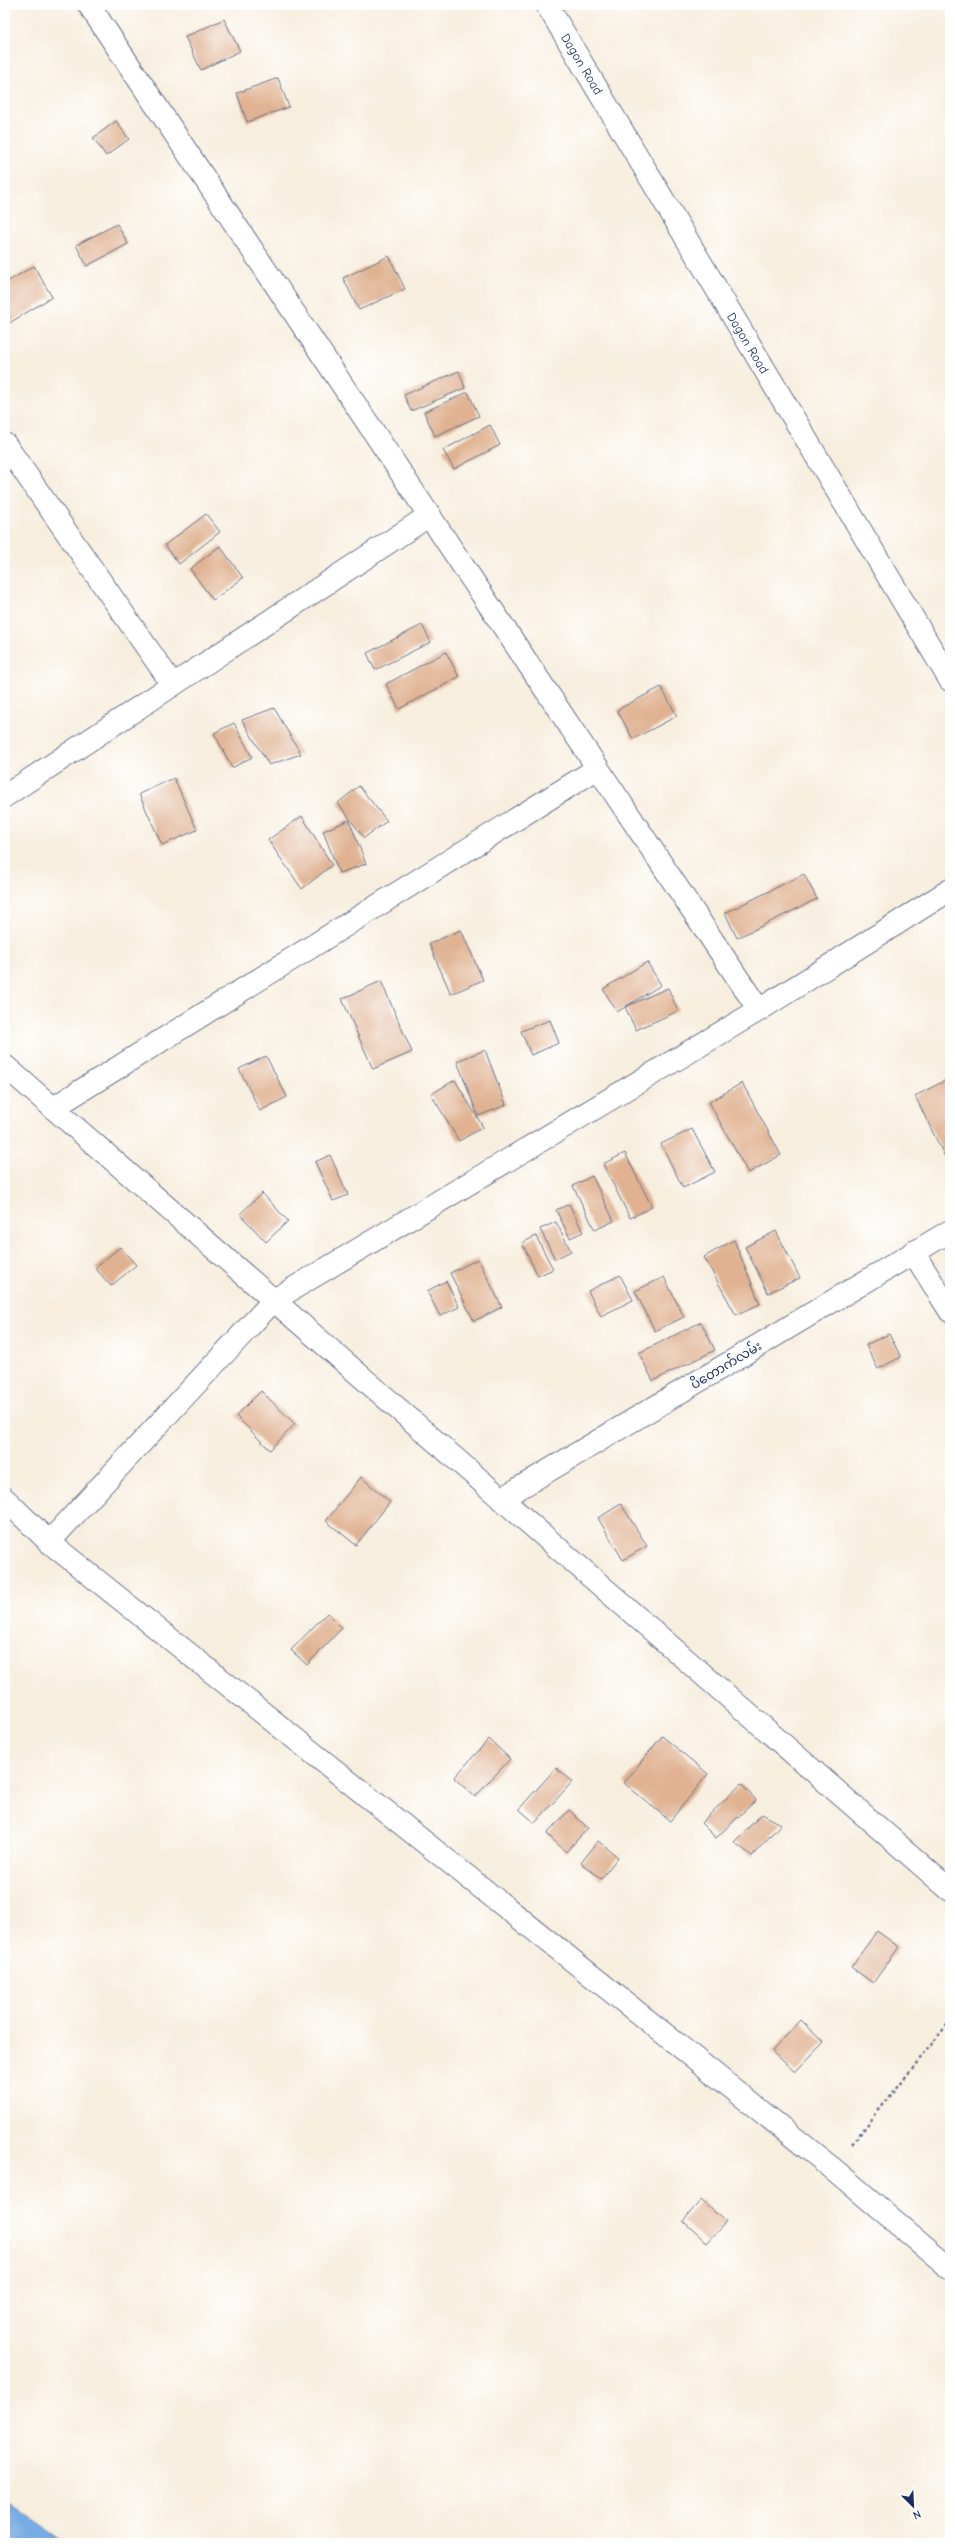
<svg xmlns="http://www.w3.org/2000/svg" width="955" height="2548" viewBox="0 0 955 2548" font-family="'Comic Neue','Noto Sans Myanmar',sans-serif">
  <rect width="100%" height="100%" fill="#fff"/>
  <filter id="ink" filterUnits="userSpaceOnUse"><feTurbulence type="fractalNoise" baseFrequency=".025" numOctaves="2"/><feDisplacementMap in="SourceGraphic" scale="8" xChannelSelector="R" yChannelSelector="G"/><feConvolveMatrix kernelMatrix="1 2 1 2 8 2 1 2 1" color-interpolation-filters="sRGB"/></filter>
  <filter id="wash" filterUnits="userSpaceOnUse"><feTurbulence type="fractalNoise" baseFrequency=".012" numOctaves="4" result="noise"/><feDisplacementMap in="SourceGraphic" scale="16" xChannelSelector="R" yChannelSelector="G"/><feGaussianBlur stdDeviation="0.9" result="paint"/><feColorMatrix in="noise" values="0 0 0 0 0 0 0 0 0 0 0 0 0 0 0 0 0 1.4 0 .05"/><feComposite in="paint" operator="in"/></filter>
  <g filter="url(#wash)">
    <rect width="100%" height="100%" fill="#f7eede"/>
    <polygon fill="#77ace4" stroke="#496ea1" points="5,2499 69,2543 5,2543"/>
    <g id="blocks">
      <g fill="#e0b292">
        <polygon points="224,19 240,51 201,70 185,37"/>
        <polygon points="278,78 289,107 247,122 237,93"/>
        <polygon points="116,121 129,139 106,156 93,138"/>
        <polygon points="117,224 128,244 87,266 76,245"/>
        <polygon points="389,256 405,289 359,310 343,278"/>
        <polygon points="34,266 52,297 6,325 5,283"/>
        <polygon points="459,371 465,388 411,411 404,395"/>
        <polygon points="468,392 479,416 435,436 424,412"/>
        <polygon points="490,425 500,445 454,469 443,450"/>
        <polygon points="206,514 220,532 179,564 165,545"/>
        <polygon points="220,546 243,578 213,600 190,569"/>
        <polygon points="422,625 431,642 375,670 367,653"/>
        <polygon points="446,652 459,677 399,709 386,684"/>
        <polygon points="661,687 677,716 633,739 617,710"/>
        <polygon points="274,708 301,754 269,765 242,720"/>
        <polygon points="234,723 252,757 232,768 214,733"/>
        <polygon points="174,778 197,830 162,845 139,794"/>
        <polygon points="359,786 387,821 364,838 338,803"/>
        <polygon points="302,816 332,865 302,889 268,840"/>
        <polygon points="349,820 366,864 339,873 323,831"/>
        <polygon points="804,874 817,899 737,938 725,913"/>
        <polygon points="461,930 483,980 451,994 429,944"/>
        <polygon points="647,962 661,985 617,1012 603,989"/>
        <polygon points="381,981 412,1052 373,1069 342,999"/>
        <polygon points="668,988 678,1011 636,1030 625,1007"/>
        <polygon points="550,1020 559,1043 531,1055 521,1031"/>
        <polygon points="485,1050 506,1105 478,1116 457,1061"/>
        <polygon points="266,1056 287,1097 260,1111 239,1069"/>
        <polygon points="950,1078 950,1167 915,1096"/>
        <polygon points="455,1080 483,1127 459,1141 431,1094"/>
        <polygon points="742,1083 781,1155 748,1173 709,1102"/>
        <polygon points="692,1129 715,1172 683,1188 661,1144"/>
        <polygon points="625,1153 652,1207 630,1218 603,1164"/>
        <polygon points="330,1155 348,1195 333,1201 315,1162"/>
        <polygon points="592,1176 614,1221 595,1230 573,1186"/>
        <polygon points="262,1193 288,1221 266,1242 240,1214"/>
        <polygon points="569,1204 583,1232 570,1238 556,1210"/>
        <polygon points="556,1222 571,1251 555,1259 540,1229"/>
        <polygon points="776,1231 800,1278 768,1293 745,1247"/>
        <polygon points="536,1236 553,1269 538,1276 522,1243"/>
        <polygon points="734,1240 760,1304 736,1315 704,1257"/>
        <polygon points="120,1247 136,1265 111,1286 95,1268"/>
        <polygon points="478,1259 502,1307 474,1321 450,1273"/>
        <polygon points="620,1275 633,1300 601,1316 588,1291"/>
        <polygon points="664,1277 684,1317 655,1331 635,1291"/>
        <polygon points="446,1281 459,1307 440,1316 427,1291"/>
        <polygon points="701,1322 715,1350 653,1381 639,1353"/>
        <polygon points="889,1334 901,1357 878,1369 866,1345"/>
        <polygon points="261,1391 295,1424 270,1450 236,1416"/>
        <polygon points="361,1477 390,1502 356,1545 326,1521"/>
        <polygon points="621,1504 647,1546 623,1560 598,1518"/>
        <polygon points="327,1613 342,1628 307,1665 291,1650"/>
        <polygon points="662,1736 708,1774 670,1821 624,1783"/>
        <polygon points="489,1739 510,1759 475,1797 454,1778"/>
        <polygon points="556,1768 572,1782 535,1823 519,1809"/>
        <polygon points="741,1784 756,1800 716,1838 701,1823"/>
        <polygon points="569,1810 588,1828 566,1852 547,1834"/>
        <polygon points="762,1814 781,1824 752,1856 734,1842"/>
        <polygon points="598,1841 618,1857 601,1879 581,1863"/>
        <polygon points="877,1931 899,1947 873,1983 851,1967"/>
        <polygon points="801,2020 824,2042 795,2072 772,2051"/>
        <polygon points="701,2200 726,2222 707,2243 683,2221"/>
      </g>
    </g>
  </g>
  <g filter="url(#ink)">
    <use href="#blocks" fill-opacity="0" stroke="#68728b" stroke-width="1"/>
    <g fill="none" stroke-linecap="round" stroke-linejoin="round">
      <g stroke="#68728b" stroke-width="24">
        <g id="minor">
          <polyline points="89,5 759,1010"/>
          <polyline points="547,5 950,680"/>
          <polyline points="5,444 173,685"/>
          <polyline points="5,796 430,515"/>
          <polyline points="5,1066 950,1890"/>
          <polyline points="53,1108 598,768"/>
          <polyline points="913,1252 950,1311"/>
          <polyline points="5,1499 49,1542 832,2168 950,2268"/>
          <polyline points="501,1499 950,1231"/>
          <polyline points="49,1542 274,1300 759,1010 950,890"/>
        </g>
      </g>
      <polyline stroke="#68728b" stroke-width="2.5" stroke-dasharray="3 3" stroke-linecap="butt" points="852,2144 950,2021"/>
      <use href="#minor" stroke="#fff" stroke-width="22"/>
    </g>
  </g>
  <g text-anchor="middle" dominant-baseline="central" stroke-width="4" stroke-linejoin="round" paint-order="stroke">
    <g font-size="13" fill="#1b2f5e" stroke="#fff">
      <text transform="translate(582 64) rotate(59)">Dagon Road</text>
      <text transform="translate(748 343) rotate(59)">Dagon Road</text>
      <text transform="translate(726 1365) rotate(-31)">ပိတောက်လမ်း</text>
    </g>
  </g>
  <rect width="955" height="2548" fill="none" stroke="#fff" stroke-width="20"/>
  <g transform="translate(913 2506) rotate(156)" stroke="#ffffff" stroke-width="3" paint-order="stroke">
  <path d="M0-3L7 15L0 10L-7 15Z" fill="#1b2f5e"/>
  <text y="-6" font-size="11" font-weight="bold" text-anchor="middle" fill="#1b2f5e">N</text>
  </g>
</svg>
